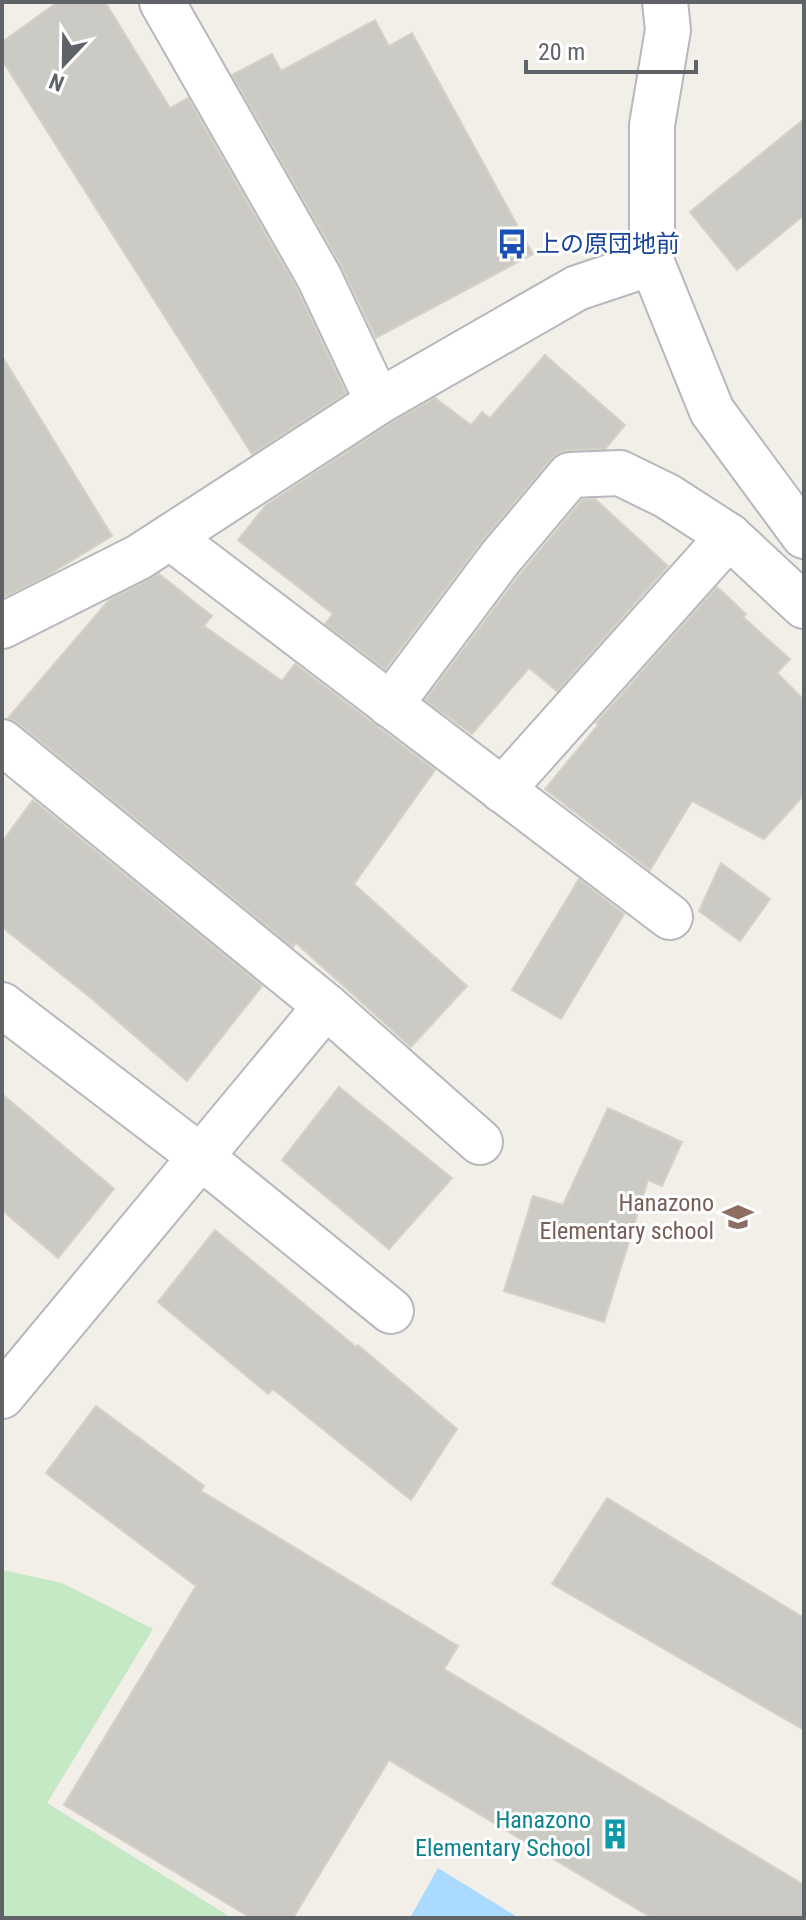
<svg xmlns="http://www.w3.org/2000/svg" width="806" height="1920" viewBox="0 0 806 1920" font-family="'Roboto Condensed','Noto Sans JP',sans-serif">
  <rect width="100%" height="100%" fill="#f1efe8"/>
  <polygon fill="#c5e8c5" points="2,1570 62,1583 153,1629 47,1803 232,1918 2,1918"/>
  <polygon fill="#aadaff" points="438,1868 519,1918 410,1918"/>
  <g fill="#cccac5" stroke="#d6d1c6" stroke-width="2">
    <polygon points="58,2 105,2 170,108 188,98 297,289 346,393 252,454 2,60 2,42"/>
    <polygon points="375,20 389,46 412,33 533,254 376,338 341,265 232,75 272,54 281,71"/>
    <polygon points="804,119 804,215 737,270 690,212"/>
    <polygon points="545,355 625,425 605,449 568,450 558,453 551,459 481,542 385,669 325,624 333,614 238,540 266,505 391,423 435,398 471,425 482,412 490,418"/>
    <polygon points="2,356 112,536 43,578 2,598"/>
    <polygon points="595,499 668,566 557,691 529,668 472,734 425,700 521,573 582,500"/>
    <polygon points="159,574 212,616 204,626 282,681 295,664 435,770 354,884 467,986 411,1047 296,943 293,947 18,723 8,718 109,600"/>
    <polygon points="717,587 746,614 743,617 790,659 777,673 804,700 804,795 764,839 692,801 650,870 545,789 598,725 596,723"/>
    <polygon points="33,800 262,986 187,1081 91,998 2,927 2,842"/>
    <polygon points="721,863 770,899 740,941 699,911"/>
    <polygon points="579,879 624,914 561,1019 512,990"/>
    <polygon points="339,1087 452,1178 389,1249 282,1160"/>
    <polygon points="2,1094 114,1189 58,1258 2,1210"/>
    <polygon points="608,1108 682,1142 662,1186 648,1180 604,1322 504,1291 533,1196 563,1205"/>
    <polygon points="215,1230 356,1347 358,1345 457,1429 411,1500 273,1389 268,1394 158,1302"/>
    <polygon points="96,1406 204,1486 201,1491 458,1646 444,1669 804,1885 804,1918 652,1918 389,1760 293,1918 251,1918 64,1805 196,1586 46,1473"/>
    <polygon points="607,1498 804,1618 804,1730 552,1584"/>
  </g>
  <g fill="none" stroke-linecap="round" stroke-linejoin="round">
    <g stroke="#b5b8bc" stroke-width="48">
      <g id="street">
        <polyline points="162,2 319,277 378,402"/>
        <polyline points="665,2 668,30 652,125 652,263 712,411 804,536"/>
        <polyline points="170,537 670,917"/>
        <polyline points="2,626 139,557 378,402 577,288 652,263"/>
        <polyline points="390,705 501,557 570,475 620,473 667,496 729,536 804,606"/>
        <polyline points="2,742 326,1006 480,1142"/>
        <polyline points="502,790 729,536"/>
        <polyline points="2,1005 201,1157 391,1311"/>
        <polyline points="2,1396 326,1006"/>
      </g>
    </g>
    <use href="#street" stroke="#fff" stroke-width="44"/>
  </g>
  <defs>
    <g id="bus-bare" transform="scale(2.4)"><path d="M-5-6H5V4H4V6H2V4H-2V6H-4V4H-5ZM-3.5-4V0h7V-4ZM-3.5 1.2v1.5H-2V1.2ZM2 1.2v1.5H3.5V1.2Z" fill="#1a4fb4" stroke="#fff" stroke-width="2.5" paint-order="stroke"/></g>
    <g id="school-bare" transform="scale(2.4)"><path d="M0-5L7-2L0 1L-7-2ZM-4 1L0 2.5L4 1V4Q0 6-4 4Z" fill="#8d6e63" stroke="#fff" stroke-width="2.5" paint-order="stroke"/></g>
    <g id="building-bare" transform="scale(2.4)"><path d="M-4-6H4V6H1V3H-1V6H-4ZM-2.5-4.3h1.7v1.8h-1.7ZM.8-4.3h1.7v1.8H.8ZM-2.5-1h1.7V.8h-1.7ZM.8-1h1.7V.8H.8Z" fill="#0f9aa8" stroke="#fff" stroke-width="2.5" paint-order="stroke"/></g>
  </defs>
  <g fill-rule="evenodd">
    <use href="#bus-bare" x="512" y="244"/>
    <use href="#school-bare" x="738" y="1217"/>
    <use href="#building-bare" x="615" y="1834"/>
  </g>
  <g text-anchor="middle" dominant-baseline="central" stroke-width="6" stroke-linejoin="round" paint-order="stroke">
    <g font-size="24" fill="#164399" stroke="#fff" text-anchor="start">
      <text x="536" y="244">上の原団地前</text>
    </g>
    <g font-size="24" fill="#785e54" stroke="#fff" text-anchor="end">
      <text x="714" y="1203">Hanazono<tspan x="714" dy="28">Elementary school</tspan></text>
    </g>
    <g font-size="24" fill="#0d838f" stroke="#fff" text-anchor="end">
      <text x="591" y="1820">Hanazono<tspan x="591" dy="28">Elementary School</tspan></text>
    </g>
  </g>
  <rect width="806" height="1920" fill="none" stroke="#5f6368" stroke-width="8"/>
  <g transform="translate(64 64) rotate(202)" stroke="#ffffff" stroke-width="6" paint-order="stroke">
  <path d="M0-6L14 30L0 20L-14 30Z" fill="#5f6368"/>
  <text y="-12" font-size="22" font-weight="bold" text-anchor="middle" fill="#5f6368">N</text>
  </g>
  <path d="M526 60v12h170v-12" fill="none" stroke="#5f6368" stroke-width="4"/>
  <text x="538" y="60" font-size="24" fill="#5f6368" stroke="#ffffff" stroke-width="6" paint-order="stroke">20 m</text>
</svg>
